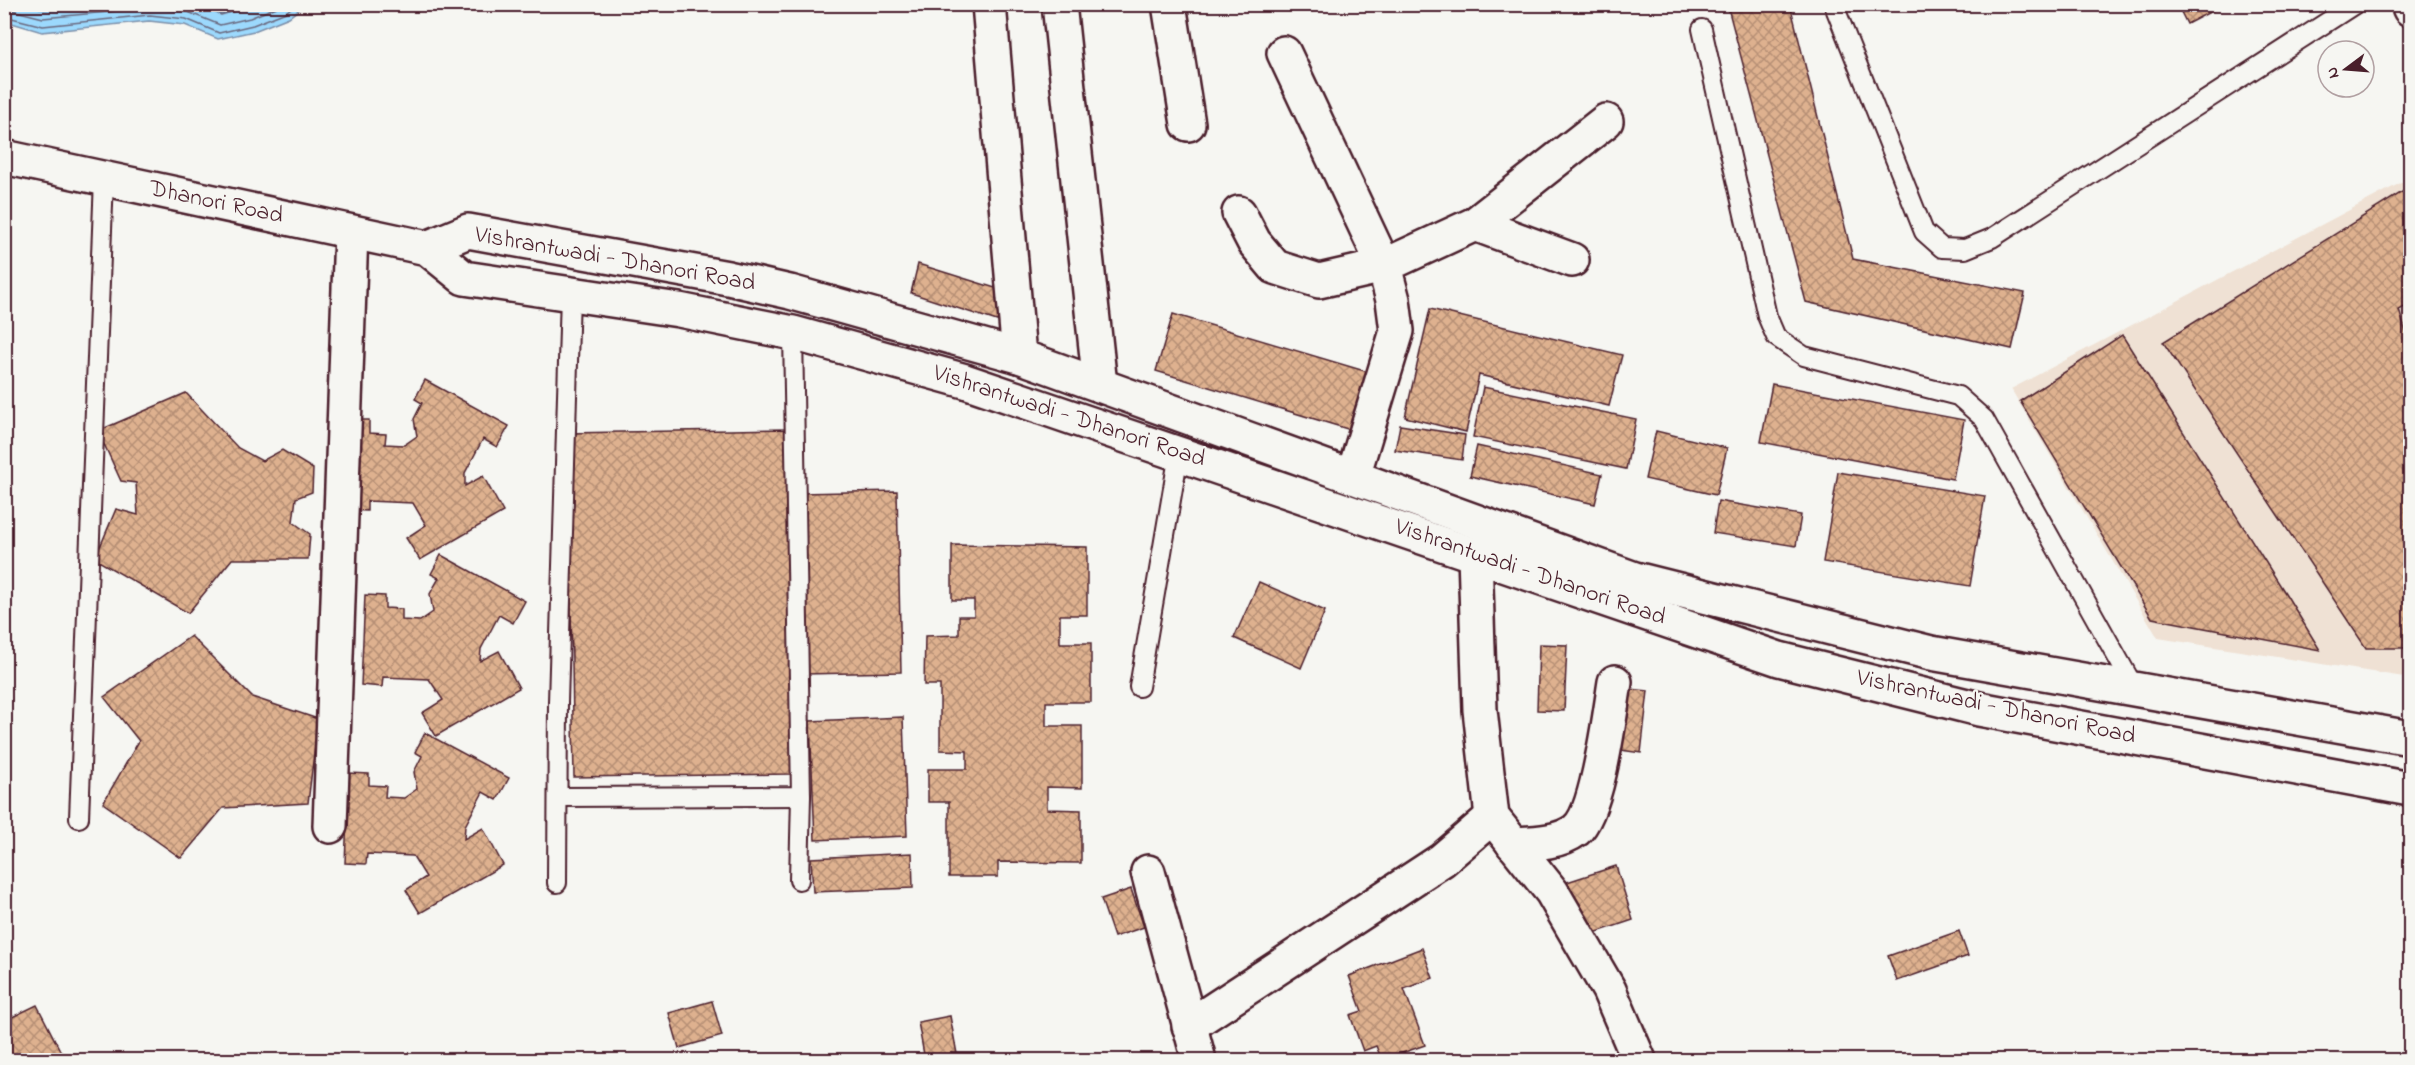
<svg xmlns="http://www.w3.org/2000/svg" width="2415" height="1065" viewBox="0 0 2415 1065" font-family="'Indie Flower',sans-serif">
  <defs>
    <pattern id="building-cross-hatch" width="8" height="8" patternUnits="userSpaceOnUse" patternTransform="scale(1.5)"><rect width="8" height="8" fill="#deb18f"/><path d="M0 0l8 8M0 8l8-8" fill="none" stroke="#b68f75"/></pattern>
  </defs>
  <rect width="100%" height="100%" fill="#f6f6f2"/>
  <filter id="ink" filterUnits="userSpaceOnUse"><feTurbulence type="fractalNoise" baseFrequency=".0167" numOctaves="2"/><feDisplacementMap in="SourceGraphic" scale="12" xChannelSelector="R" yChannelSelector="G"/><feConvolveMatrix kernelMatrix="1 2 1 2 8 2 1 2 1" color-interpolation-filters="sRGB"/></filter>
  <g filter="url(#ink)">
    <polygon fill="#efe1d4" points="2410,178 2410,678 2158,638 2011,389"/>
    <polygon fill="#9cd9fd" stroke="#7b8fa9" stroke-width="1.5" points="4,5 5,4 305,5 289,17 254,31 218,39 185,25 149,21 42,32 5,21"/>
    <g fill="none" stroke-linecap="round" stroke-linejoin="round">
      <g stroke="#6b697f" stroke-width="1.5">
        <polyline points="28,4 44,9 90,4"/>
        <polyline points="195,4 221,15 260,4"/>
        <polyline points="4,8 43,18 151,8 188,12 220,25 250,18 284,4"/>
        <polyline points="4,16 43,26 150,15 186,19 219,33 253,25 286,12 296,4"/>
      </g>
    </g>
    <g fill="url(#building-cross-hatch)" stroke="#4a1f2b" stroke-width="1.5">
      <polygon points="1727,4 1790,4 1853,259 2025,293 2012,349 1806,302"/>
      <polygon points="2177,4 2225,4 2187,24"/>
      <polygon points="2410,187 2410,304 2399,310 2410,346 2410,648 2366,648 2163,342"/>
      <polygon points="918,264 1008,292 997,321 911,293"/>
      <polygon points="1430,309 1622,355 1609,406 1479,375 1466,432 1405,417"/>
      <polygon points="1173,314 1368,372 1351,430 1156,371"/>
      <polygon points="2122,335 2287,596 2320,650 2152,618 2020,401"/>
      <polygon points="425,380 509,426 497,447 483,439 465,473 465,486 483,476 503,512 420,560 406,538 426,525 413,503 367,501 367,511 345,510 348,420 369,420 369,433 386,434 385,444 404,445 417,436 414,419 422,403 415,399"/>
      <polygon points="1772,384 1964,420 1953,479 1761,442"/>
      <polygon points="1483,387 1636,419 1626,469 1473,437"/>
      <polygon points="186,393 238,448 262,461 282,450 313,469 312,492 296,498 293,522 310,534 308,559 232,559 188,613 95,559 116,509 138,515 136,483 121,481 98,431"/>
      <polygon points="1400,425 1465,435 1462,460 1395,450"/>
      <polygon points="786,429 792,774 574,777 568,433"/>
      <polygon points="1656,431 1727,448 1716,495 1645,479"/>
      <polygon points="1477,446 1602,474 1595,504 1470,476"/>
      <polygon points="1838,472 1985,496 1970,586 1823,562"/>
      <polygon points="897,491 901,672 804,674 800,493"/>
      <polygon points="1718,501 1801,515 1796,546 1713,533"/>
      <polygon points="952,545 1087,547 1087,615 1060,615 1060,643 1091,643 1091,702 1046,702 1046,726 1082,726 1082,788 1047,787 1047,809 1081,810 1081,863 998,862 998,877 949,877 949,802 928,802 928,769 967,769 967,751 940,750 940,685 924,685 925,636 959,635 959,616 974,616 974,600 952,600"/>
      <polygon points="441,555 525,601 513,623 499,615 481,649 480,661 499,651 519,688 436,736 422,713 443,700 429,679 383,677 382,687 361,685 365,595 385,596 385,608 402,609 402,620 420,621 433,612 430,594 439,578 431,574"/>
      <polygon points="1259,582 1325,611 1301,668 1234,638"/>
      <polygon points="191,636 252,697 318,719 308,803 223,808 181,858 103,803 139,741 104,697"/>
      <polygon points="1539,644 1567,645 1564,711 1537,710"/>
      <polygon points="1621,688 1648,691 1641,753 1614,749"/>
      <polygon points="903,717 907,836 815,840 810,721"/>
      <polygon points="425,733 509,778 497,800 483,792 465,826 464,839 483,828 503,865 420,913 406,890 426,877 413,856 367,854 366,864 345,863 349,773 369,774 369,785 386,786 385,797 404,798 417,789 414,772 422,756 415,752"/>
      <polygon points="912,853 913,888 813,892 811,858"/>
      <polygon points="1616,866 1633,920 1579,938 1561,884"/>
      <polygon points="1131,889 1144,927 1114,937 1101,899"/>
      <polygon points="1959,931 1968,956 1897,981 1888,956"/>
      <polygon points="1422,948 1433,978 1404,989 1425,1045 1382,1060 1376,1046 1363,1051 1350,1015 1362,1011 1349,976"/>
      <polygon points="712,1001 722,1036 679,1048 669,1013"/>
      <polygon points="37,1005 65,1060 4,1060 4,1021"/>
      <polygon points="950,1016 957,1054 925,1060 918,1022"/>
      <polygon points="1287,1053 1290,1060 1265,1060"/>
    </g>
    <g fill="none" stroke-linecap="round" stroke-linejoin="round">
      <g stroke="#4a1f2b" stroke-width="22">
        <g id="lane">
          <polyline points="1835,8 1924,232 1942,248 1965,249 1992,238 2355,4"/>
          <polyline points="1702,29 1767,316 1776,337 1804,356 1958,396 1984,419 2135,689"/>
          <polyline points="1139,687 1179,453"/>
          <polyline points="558,797 801,796 793,333"/>
          <polyline points="79,818 104,179"/>
          <polyline points="799,880 801,796"/>
          <polyline points="557,883 558,702 570,294"/>
        </g>
      </g>
      <g stroke="#4a1f2b" stroke-width="38">
        <g id="street">
          <polyline points="989,4 1019,356"/>
          <polyline points="1059,4 1100,385"/>
          <polyline points="1169,4 1188,124"/>
          <polyline points="1284,53 1384,266 1393,300 1397,331 1353,476"/>
          <polyline points="1239,213 1254,242 1275,267 1319,281 1384,266 1475,224 1606,121"/>
          <polyline points="1475,224 1572,260"/>
          <polyline points="1475,555 1480,710 1492,817 1552,892 1609,990 1639,1060"/>
          <polyline points="330,826 351,232"/>
          <path d="M1513 844C1534 843 1559 843 1576 830 1598 812 1610 713 1615 682"/>
          <polyline points="1148,872 1199,1060"/>
          <polyline points="1189,1026 1442,860 1492,817"/>
        </g>
      </g>
      <g stroke="#4a1f2b" stroke-width="38">
        <g id="secondary">
          <polyline points="2408,4 2410,9"/>
          <polyline points="4,157 427,248 464,278 679,310 793,333 965,381 1779,659 1979,709 2410,789"/>
          <polyline points="427,248 468,231 728,278 790,292 1019,356 1635,579 1931,653 2410,738"/>
        </g>
      </g>
      <use href="#lane" stroke="#f6f6f2" stroke-width="18"/>
      <use href="#street" stroke="#f6f6f2" stroke-width="33"/>
      <use href="#secondary" stroke="#f6f6f2" stroke-width="33"/>
    </g>
  </g>
  <g text-anchor="middle" dominant-baseline="central" stroke-width="4.5" stroke-linejoin="round" paint-order="stroke">
    <g font-size="24" fill="#4a1f2b" stroke="#f6f6f2">
      <text transform="translate(216 203) rotate(12)">Dhanori Road</text>
      <text transform="translate(615 260) rotate(10)">Vishrantwadi - Dhanori Road</text>
      <text transform="translate(1069 417) rotate(18)">Vishrantwadi - Dhanori Road</text>
      <text transform="translate(1530 573) rotate(19)">Vishrantwadi - Dhanori Road</text>
      <text transform="translate(1996 708) rotate(12)">Vishrantwadi - Dhanori Road</text>
    </g>
  </g>
  <rect width="2415" height="1065" fill="none" stroke="#f6f6f2" stroke-width="24"/>
  <rect x="12" y="12" width="2391" height="1041" fill="none" stroke="#4a1f2b" stroke-width="2" filter="url(#ink)"/>
  <g transform="translate(2346 69) rotate(254)"><circle r="28" fill="#f6f6f2" stroke="#b1a0a2" stroke-width="1.5"/>
  <path d="M0-4.5L10 22L0 15L-10 22Z" fill="#4a1f2b"/>
  <text y="-9" font-size="16" font-weight="bold" text-anchor="middle" fill="#4a1f2b">N</text>
  </g>
</svg>
